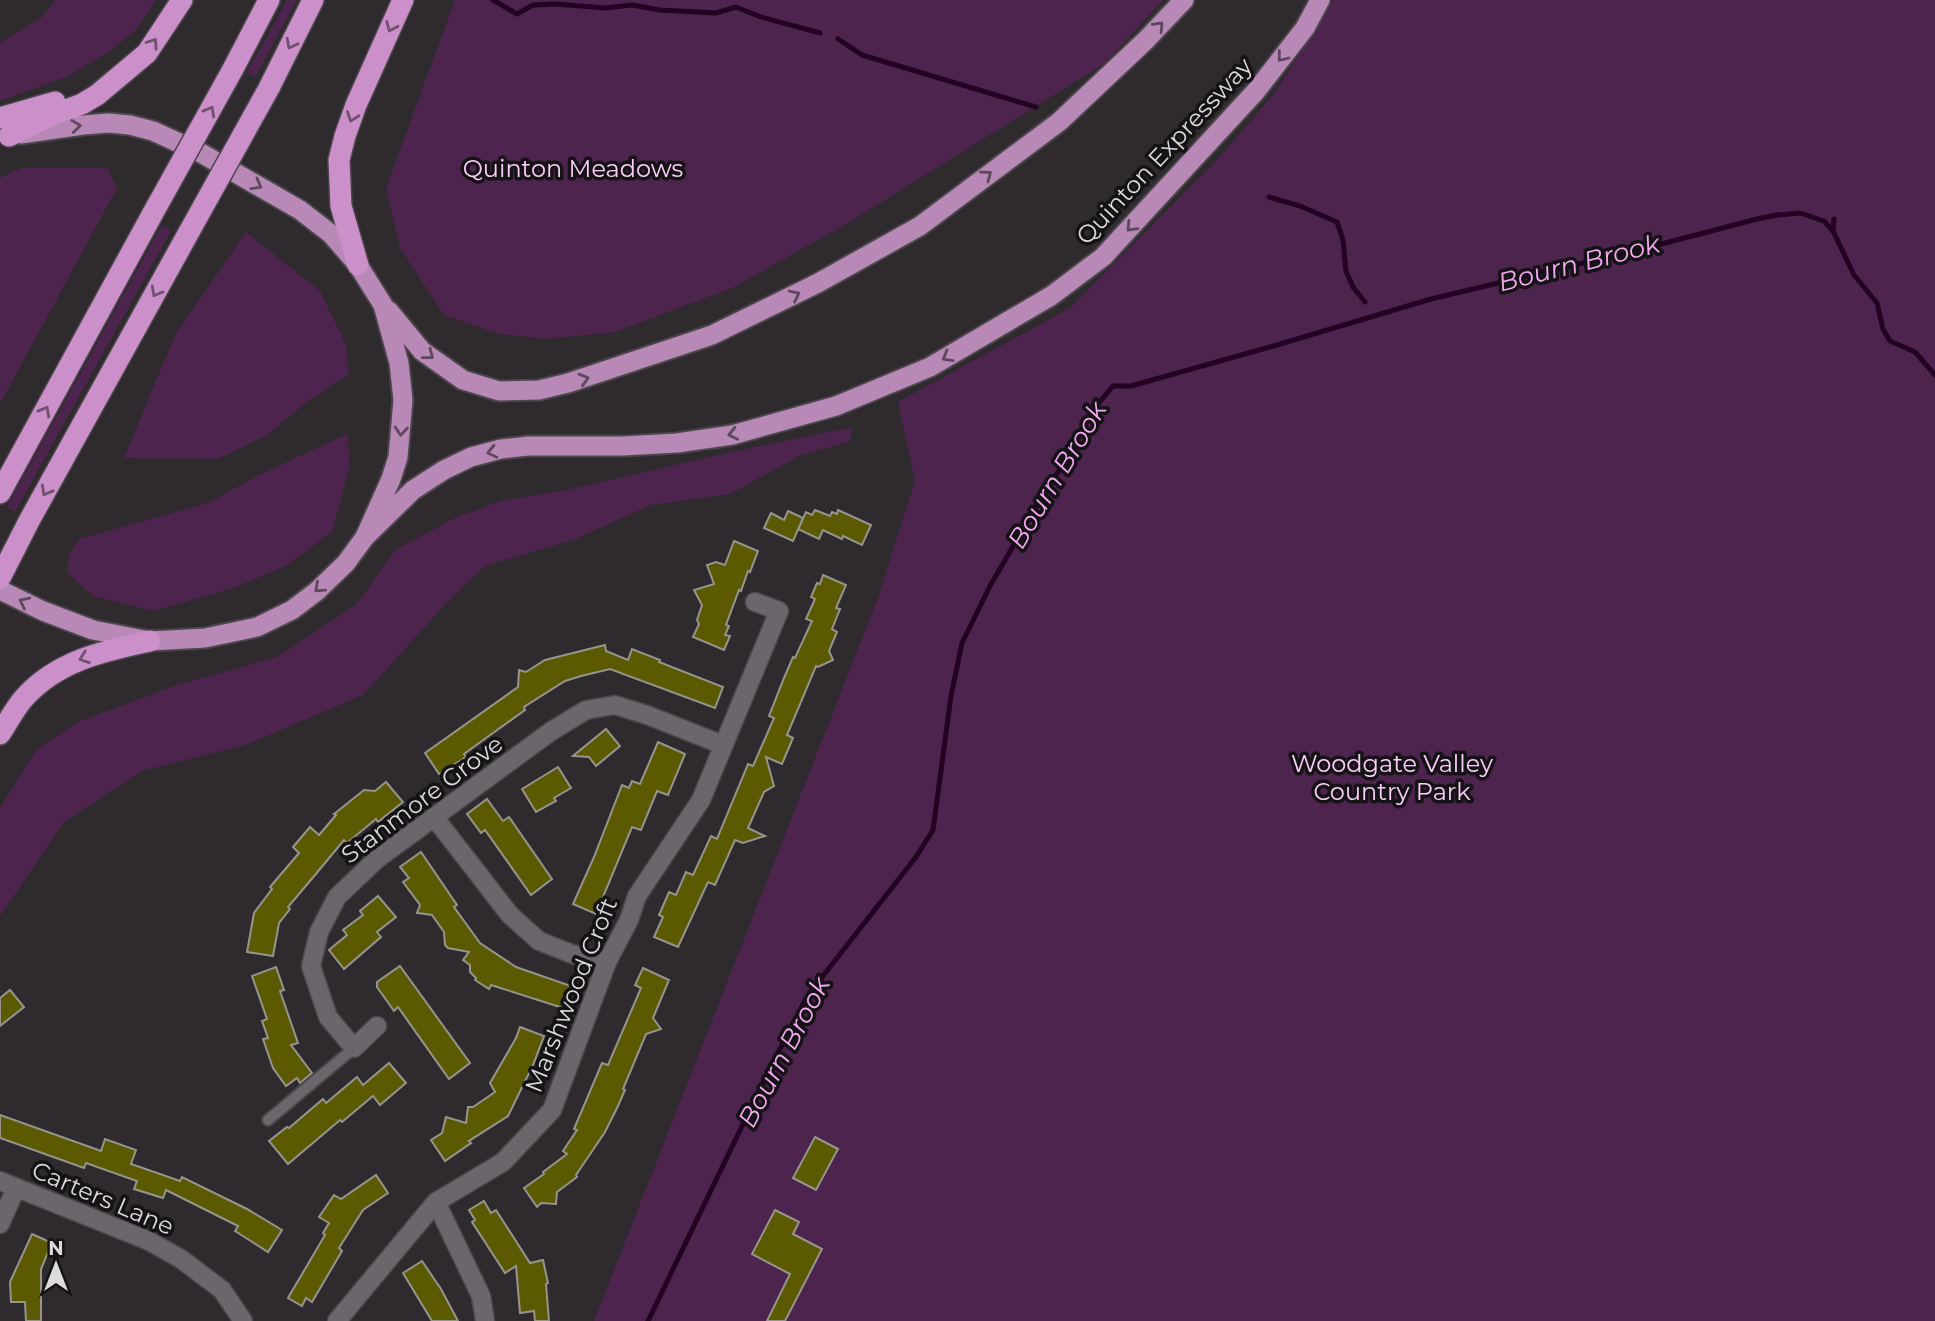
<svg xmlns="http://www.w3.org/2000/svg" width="1935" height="1321" viewBox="0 0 1935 1321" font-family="Montserrat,sans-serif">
  <rect width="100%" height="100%" fill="#2e2a2e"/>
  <g fill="#4d244d">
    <polygon points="56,0 156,0 135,31 107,53 66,77 0,101 0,43 41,18"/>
    <polygon points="287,0 297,0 255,77 247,73"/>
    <polygon points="455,0 1163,0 1104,64 843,226 732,288 615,332 547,339 499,334 444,315 400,248 386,188"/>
    <polygon points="1334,0 1935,0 1935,1321 594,1321 878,598 915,481 898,402 1070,308 1216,161 1273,95"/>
    <polygon points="21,168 107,168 117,188 0,404 0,178"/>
    <polygon points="162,225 171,231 15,512 7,507"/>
    <polygon points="246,232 320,291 346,345 349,374 307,402 267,435 218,459 124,458 175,335"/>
    <polygon points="852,427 851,441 799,456 730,494 650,505 576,539 485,566 451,598 363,695 245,745 142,771 64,822 0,916 0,808 36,750 78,722 177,685 277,657 357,604 395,550 457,517 503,500 566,490 727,453"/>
    <polygon points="347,434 350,466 332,532 286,566 230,589 153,611 93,596 67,572 70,553 79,539 208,503 259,475"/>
  </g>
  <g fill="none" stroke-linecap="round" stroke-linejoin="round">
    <g stroke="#240224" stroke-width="5">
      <polyline points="493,0 517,14 533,5 555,4 605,8 632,5 660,10 716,13 736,7 761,17 820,33"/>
      <polyline points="838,39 862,55 1036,107"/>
      <polyline points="1269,197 1300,206 1337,222 1343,240 1346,271 1353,287 1365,302"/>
      <polyline points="1833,231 1834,219"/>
      <polyline points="648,1321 772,1064 808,995 916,857 933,830 951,696 962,643 990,586 1037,505 1074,447 1092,411 1113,386 1131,386 1277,345 1431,299 1650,247 1757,219 1777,215 1800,213 1824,221 1833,231 1854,275 1877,303 1883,329 1890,341 1915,352 1935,375"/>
    </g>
  </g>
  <g fill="#5c5a00" stroke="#95958e" stroke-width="2">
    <polygon points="815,510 830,516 832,512 837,514 838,510 871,525 862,545 843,536 842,539 823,530 819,539 798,529 806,512 812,515"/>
    <polygon points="788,511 803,518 793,541 764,528 771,513 784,520"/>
    <polygon points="734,541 758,551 750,572 748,571 741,591 739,590 726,625 729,626 725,635 730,636 724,650 693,637 699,624 697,620 702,605 694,590 714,584 707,565 716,562 725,565"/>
    <polygon points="823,575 846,585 836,608 840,609 832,629 837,632 829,651 833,660 818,667 816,666 787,735 793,738 782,764 766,757 774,786 764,792 748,828 765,836 743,843 735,840 715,885 708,882 678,947 654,937 663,917 659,915 669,892 676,895 686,872 693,875 711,836 717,839 748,764 753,766 774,718 769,716 784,678 793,657 795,658 812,621 806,619 815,599 811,597 817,583 820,584"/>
    <polygon points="605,645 606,651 628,660 632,649 660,660 659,662 723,687 715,708 610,669 581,676 565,681 524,707 525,710 464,754 466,757 439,774 425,753 518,687 519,670 526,672 545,660"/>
    <polygon points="606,729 620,746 596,766 589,757 573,756"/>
    <polygon points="658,742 685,754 668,795 657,791 641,830 632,827 596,914 573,904 594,857 622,785 629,788 632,781 640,784"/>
    <polygon points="558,767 571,788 554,798 556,801 536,812 522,789"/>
    <polygon points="386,782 403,802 378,822 376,819 347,843 344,840 315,875 288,907 290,909 279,923 273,956 247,952 254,913 272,889 270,887 299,853 293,847 310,827 319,835 336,815 334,814 364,790 375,791"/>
    <polygon points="487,799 503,821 509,817 552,879 531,895 485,830 481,833 467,814"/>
    <polygon points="421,852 457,905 454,907 480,943 516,967 571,986 563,1008 491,985 489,989 475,980 476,978 470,972 470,965 463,960 469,952 448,948 445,945 444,932 432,915 417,913 420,905 403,882 409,878 400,867"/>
    <polygon points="378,896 396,917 377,932 381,937 344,969 329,950 347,935 343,930 363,915 360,911"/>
    <polygon points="400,966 470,1063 449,1079 398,1007 394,1011 377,987 377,982"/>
    <polygon points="276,967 284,990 280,991 298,1043 291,1045 312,1073 300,1083 297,1078 286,1086 273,1068 263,1039 268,1038 262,1021 267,1019 252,976"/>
    <polygon points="643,968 669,980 653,1018 661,1029 646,1034 623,1089 625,1090 618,1106 605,1132 576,1175 577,1177 557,1192 556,1204 541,1203 537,1207 524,1188 544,1174 543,1172 567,1154 563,1151 577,1130 574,1129 602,1063 608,1065 641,988 635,985"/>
    <polygon points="10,990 24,1007 0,1026 0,998"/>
    <polygon points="520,1027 544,1036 533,1065 508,1116 469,1141 471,1143 445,1161 431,1140 442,1133 446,1117 466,1123 468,1107 473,1107 495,1092 490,1083 516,1038"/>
    <polygon points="389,1063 406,1083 380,1105 373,1096 342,1122 340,1120 288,1164 269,1141 287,1127 289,1128 323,1099 326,1103 357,1077 363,1085"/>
    <polygon points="0,1115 101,1151 105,1139 136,1150 131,1164 180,1181 182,1177 247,1209 282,1230 268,1252 235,1231 238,1226 166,1190 163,1198 134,1189 137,1181 86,1163 84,1168 0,1138"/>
    <polygon points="815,1137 838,1149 816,1190 793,1178"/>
    <polygon points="376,1175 388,1193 363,1210 339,1248 342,1251 312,1302 306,1298 302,1306 288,1298 325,1235 323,1233 329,1223 319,1217 334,1195 341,1199"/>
    <polygon points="484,1201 491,1213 496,1210 530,1263 543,1260 548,1283 546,1284 549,1321 535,1321 534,1311 520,1313 516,1266 505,1273 472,1222 475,1220 469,1210"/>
    <polygon points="775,1210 799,1222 793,1234 822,1249 785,1321 767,1321 790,1274 752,1254"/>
    <polygon points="32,1234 52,1243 41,1269 41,1321 26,1321 25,1302 11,1302 10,1282"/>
    <polygon points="422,1261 441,1289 458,1321 432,1321 403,1273"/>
  </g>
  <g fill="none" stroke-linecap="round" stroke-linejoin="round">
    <g stroke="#4a464a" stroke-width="14">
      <polyline id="service" points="268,1120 354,1048"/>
    </g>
    <g stroke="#4a464a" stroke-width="21">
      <g id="minor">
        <polyline points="434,817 510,915 539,941 572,954 607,962"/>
        <polyline points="377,1026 354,1048 328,1017 311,966 319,932 337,897 377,859 550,732 586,710 615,705 647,715 723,745"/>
        <polyline points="436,1202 481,1296 485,1321"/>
        <polyline points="0,1224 16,1188"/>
        <polyline points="337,1321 436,1202 503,1162 552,1110 607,962 629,920 637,896 701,800 779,611 755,602"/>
      </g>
    </g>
    <g stroke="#4a464a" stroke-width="21">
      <polyline id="tertiary" points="0,1181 149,1241 181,1259 222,1290 243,1321"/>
    </g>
    <g stroke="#4a464a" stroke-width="23">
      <g id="trunk">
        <polyline points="389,311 422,351 463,380 499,391 539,390 568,383 712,335 818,283 920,226 1059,122 1146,40 1184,0"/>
        <polyline points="365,537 413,490 444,470 471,457 501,449 528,446 623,446 677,443 732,435 836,406 930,367 1051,296 1103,257 1256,91 1305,28 1320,0"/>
        <polyline points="0,590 43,611 93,630 150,641 205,638 257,627 292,610 317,591 346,563 365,537 391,479 398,457 403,400 399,363 383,305 358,265 331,234 300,210 201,153 153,131 130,125 109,123 83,125 21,134"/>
      </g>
    </g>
    <g stroke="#4a464a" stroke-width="24">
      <g id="motorway">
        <polyline points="233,69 269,0"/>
        <polyline points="269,88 313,0"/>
        <polyline points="0,118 55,102"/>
        <polyline points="9,136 52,115 82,104 97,95 147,53 182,0"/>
        <polyline points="358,265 341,206 339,160 345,136 356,105 403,0"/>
        <polyline points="0,493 153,213"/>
        <polyline points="0,578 29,521 189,232"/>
        <path d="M0 734C8 722 15 708 24 698 57 661 103 651 150 641"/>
      </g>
    </g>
    <use href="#service" stroke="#6b666b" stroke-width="10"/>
    <use href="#minor" stroke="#6b666b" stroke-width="18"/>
    <use href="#tertiary" stroke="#6b666b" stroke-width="18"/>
    <use href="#trunk" stroke="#b888b7" stroke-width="19"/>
    <use href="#motorway" stroke="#cb90ca" stroke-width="21"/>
    <g stroke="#4a464a" stroke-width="24" stroke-linecap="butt">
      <g id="motorway-bridge">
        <polyline points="153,213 233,69"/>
        <polyline points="189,232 269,88"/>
      </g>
    </g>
    <use href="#motorway-bridge" stroke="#cb90ca" stroke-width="21"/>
  </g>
  <defs><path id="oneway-chevron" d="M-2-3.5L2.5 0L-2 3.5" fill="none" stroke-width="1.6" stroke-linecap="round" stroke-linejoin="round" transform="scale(1.75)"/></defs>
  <g stroke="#5e485e">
    <use href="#oneway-chevron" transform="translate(1159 26) rotate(-47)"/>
    <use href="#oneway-chevron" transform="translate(1282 57) rotate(128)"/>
    <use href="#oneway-chevron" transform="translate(76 126) rotate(-7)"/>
    <use href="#oneway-chevron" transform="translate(987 175) rotate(-37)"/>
    <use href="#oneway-chevron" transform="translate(257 185) rotate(29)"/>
    <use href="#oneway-chevron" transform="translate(1131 227) rotate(133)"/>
    <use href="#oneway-chevron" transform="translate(795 295) rotate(-26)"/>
    <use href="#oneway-chevron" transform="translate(429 355) rotate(38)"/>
    <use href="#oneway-chevron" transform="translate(947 357) rotate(150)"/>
    <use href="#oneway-chevron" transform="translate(584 379) rotate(-17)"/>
    <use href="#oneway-chevron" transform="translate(401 431) rotate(95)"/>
    <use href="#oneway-chevron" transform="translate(733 434) rotate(167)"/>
    <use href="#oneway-chevron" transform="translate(492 452) rotate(167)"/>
    <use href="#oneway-chevron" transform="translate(319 588) rotate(138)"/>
    <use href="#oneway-chevron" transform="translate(24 602) rotate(-154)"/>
  </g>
  <g stroke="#705270">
    <use href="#oneway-chevron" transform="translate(391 27) rotate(114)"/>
    <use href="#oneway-chevron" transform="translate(153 43) rotate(-56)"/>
    <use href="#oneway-chevron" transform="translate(291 44) rotate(117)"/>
    <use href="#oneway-chevron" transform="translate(210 111) rotate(-61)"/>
    <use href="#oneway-chevron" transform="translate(352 117) rotate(110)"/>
    <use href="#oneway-chevron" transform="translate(156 292) rotate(119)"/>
    <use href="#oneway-chevron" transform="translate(45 411) rotate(-61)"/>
    <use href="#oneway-chevron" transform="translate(46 491) rotate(119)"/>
    <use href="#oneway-chevron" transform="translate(84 658) rotate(160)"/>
  </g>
  <g text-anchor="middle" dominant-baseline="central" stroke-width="7" stroke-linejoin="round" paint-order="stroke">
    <g font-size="24" fill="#dddadd" stroke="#151315">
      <text transform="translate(1164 151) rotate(-47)">Quinton Expressway</text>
      <text transform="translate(422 799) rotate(-37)">Stanmore Grove</text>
      <text transform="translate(571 995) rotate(-68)">Marshwood Croft</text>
      <text transform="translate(103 1198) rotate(23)">Carters Lane</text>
    </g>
    <g font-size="24" fill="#fbcdf9" stroke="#151315">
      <text x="573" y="168">Quinton Meadows</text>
      <text x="1392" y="763">Woodgate Valley<tspan x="1392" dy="28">Country Park</tspan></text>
    </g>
    <g font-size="26" font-style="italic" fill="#f4a9f2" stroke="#151315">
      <text transform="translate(1579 263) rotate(-14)">Bourn Brook</text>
      <text transform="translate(1057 475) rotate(-59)">Bourn Brook</text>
      <text transform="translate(784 1052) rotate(-62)">Bourn Brook</text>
    </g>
  </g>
  <g transform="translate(56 1265)" stroke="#151315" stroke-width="5" paint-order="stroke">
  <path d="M0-5L12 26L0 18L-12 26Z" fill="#dddadd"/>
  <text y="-10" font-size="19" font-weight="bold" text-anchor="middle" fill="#dddadd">N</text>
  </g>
</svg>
